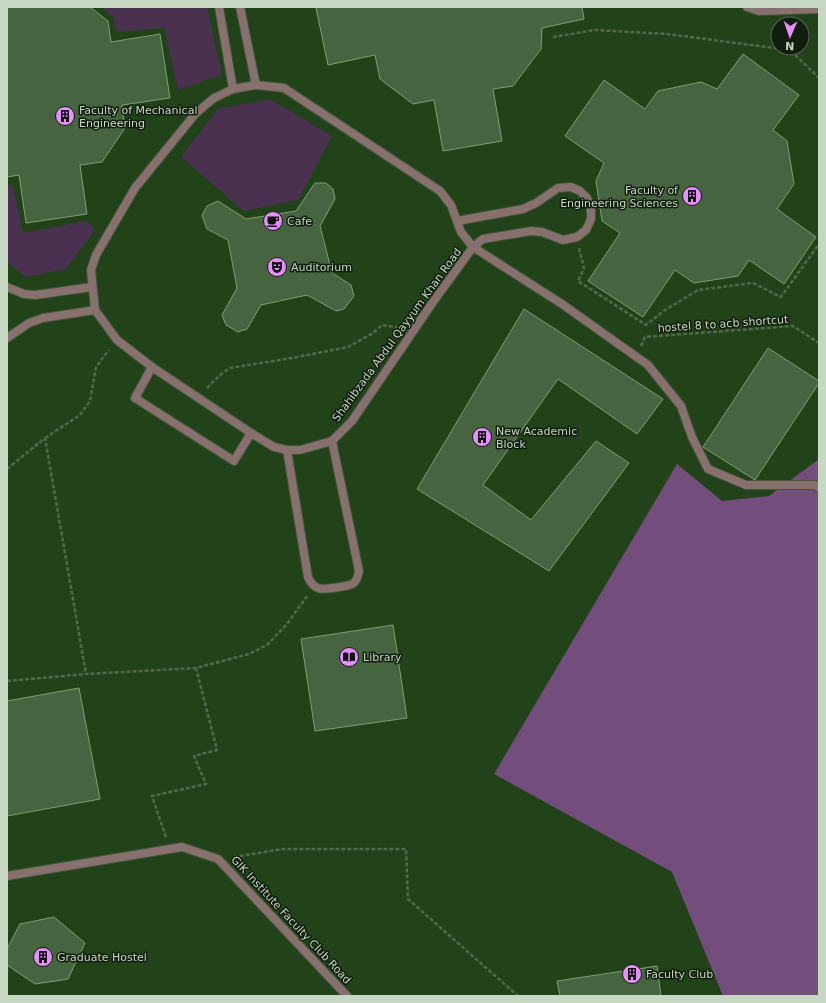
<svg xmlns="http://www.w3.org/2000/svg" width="826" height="1003" viewBox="0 0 826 1003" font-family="'DejaVu Sans',sans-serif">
  <rect width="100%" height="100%" fill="#1e3a17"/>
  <path fill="#224319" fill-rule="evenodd" d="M7 7H819V996H7ZM778 24H802V48H778Z"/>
  <g fill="#4a3150">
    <polygon points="102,7 207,7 222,75 178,90 164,28 117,32 113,17"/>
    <polygon points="270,99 332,136 298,200 244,211 181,157 218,109"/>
    <polygon points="7,186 13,186 23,233 87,221 95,230 66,269 26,277 7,262"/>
  </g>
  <polygon fill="#734e7c" points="819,459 819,996 723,996 672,872 494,774 677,464 722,501 769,496"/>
  <g fill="#46643f" stroke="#7f9f77">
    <polygon points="7,7 90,7 108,21 111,42 160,34 170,98 122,105 125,128 102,162 80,165 87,214 26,223 19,175 7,177"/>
    <polygon points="321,7 582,7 584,19 542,28 541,49 513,86 493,89 502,141 443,151 434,100 413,104 380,79 375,55 328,65 316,8"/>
    <polygon points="743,54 799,95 773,130 787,141 794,184 777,209 816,237 784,284 749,260 738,276 694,283 675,270 643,317 588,281 620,233 602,221 596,181 604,163 565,136 604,80 645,109 658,91 701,82 717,89"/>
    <polygon points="315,183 326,183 333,189 335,199 320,226 332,273 351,285 354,296 344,309 336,311 307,295 261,305 247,329 238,332 226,325 222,315 237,288 228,240 207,229 202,215 207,206 218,201 246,219 296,211"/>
    <polygon points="524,309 663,399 637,434 558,379 483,485 531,520 596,441 629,463 549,571 417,489"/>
    <polygon points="768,348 819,381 819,383 755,480 703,447"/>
    <polygon points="393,625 407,718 315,731 301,639"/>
    <polygon points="79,688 100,799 7,816 7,701"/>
    <polygon points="54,917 85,943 68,979 35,984 7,965 7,949 20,924"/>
    <polygon points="657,966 661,996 560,996 557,981"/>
  </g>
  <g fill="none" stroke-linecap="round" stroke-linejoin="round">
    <g stroke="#3c5636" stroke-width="10">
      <g id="service">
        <polyline points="219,7 233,89"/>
        <polyline points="240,7 256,85"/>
        <polyline points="747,7 759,11 819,9"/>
        <polygon points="256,85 284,88 440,191 451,205 461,232 473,247 433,302 352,421 332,441 300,450 287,450 274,447 251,433 152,367 117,340 95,310 91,270 96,255 135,188 196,113 214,98 233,89"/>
        <polyline points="457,221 523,209 536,203 558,188 571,187 580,191 587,198 591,208 591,219 586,230 577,237 563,240 542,232 531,231 483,239 473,247 562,304 648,365 681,406 692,437 708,469 746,485 815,485 819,488"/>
        <polyline points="7,287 24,294 35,295 92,287"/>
        <polyline points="7,338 29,323 43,318 95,310"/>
        <polyline points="152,367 135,398 234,461 251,433"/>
        <path d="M287 450 308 577C315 593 325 589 340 587 343 586 349 586 352 584 357 582 358 575 359 571L332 441"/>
        <polyline points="7,876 182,847 218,859 347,996"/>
      </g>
    </g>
    <g stroke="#516a4b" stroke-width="2.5" stroke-dasharray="4 2" stroke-linecap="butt">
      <polyline points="553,37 595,30 667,34 790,50 819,78"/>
      <polyline points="579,248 584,268 578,281 646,325 665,310 698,290 753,283 781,297 819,244"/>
      <polyline points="641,346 645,337 793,326 819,343"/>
      <polyline points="207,388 220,375 230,368 292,358 348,347 373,333 382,325 401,328"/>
      <polyline points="45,438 80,415 90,401 96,367 109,350"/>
      <polyline points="7,469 45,438 86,674"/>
      <polyline points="7,681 86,674 196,668 249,654 267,645 287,624 307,596"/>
      <polyline points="166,837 152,796 206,784 194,756 217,750 196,668"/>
      <polyline points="234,857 283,849 406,849 408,899 518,996"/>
    </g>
    <use href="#service" stroke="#88706f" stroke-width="8"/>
  </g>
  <defs>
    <g id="building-disc" transform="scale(1)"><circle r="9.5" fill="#e98efe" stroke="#111d0e"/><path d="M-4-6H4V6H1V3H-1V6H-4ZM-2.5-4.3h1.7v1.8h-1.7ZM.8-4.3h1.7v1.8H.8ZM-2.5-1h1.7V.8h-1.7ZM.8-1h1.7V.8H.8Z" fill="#111"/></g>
    <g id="cafe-disc" transform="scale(1)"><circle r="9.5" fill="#e98efe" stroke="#111d0e"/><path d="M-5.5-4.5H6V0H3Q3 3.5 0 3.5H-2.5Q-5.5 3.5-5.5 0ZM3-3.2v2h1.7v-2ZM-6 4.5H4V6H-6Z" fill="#111"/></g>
    <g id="theatre-disc" transform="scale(1)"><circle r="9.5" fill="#e98efe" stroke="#111d0e"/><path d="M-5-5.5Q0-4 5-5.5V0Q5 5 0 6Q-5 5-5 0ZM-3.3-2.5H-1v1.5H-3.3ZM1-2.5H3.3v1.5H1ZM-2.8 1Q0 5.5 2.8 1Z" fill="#111"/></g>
    <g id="library-disc" transform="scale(1)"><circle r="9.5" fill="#e98efe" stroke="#111d0e"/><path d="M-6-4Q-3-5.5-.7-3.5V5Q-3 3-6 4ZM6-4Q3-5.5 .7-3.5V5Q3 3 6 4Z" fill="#111"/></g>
  </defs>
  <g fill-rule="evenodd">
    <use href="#building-disc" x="65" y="116"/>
    <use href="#building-disc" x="692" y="196"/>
    <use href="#cafe-disc" x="273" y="221"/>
    <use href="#theatre-disc" x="277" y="267"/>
    <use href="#building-disc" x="482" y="437"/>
    <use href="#library-disc" x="349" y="657"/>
    <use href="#building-disc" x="43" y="957"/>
    <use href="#building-disc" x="632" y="974"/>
  </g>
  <g text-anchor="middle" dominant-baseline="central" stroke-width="3" stroke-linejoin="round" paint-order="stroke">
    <g font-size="11" fill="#c6d7c2" stroke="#111d0e" text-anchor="start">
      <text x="79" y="110">Faculty of Mechanical<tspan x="79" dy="13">Engineering</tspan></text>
      <text x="678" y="190" text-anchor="end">Faculty of<tspan x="678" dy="13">Engineering Sciences</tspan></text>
      <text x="287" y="221">Cafe</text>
      <text x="291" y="267">Auditorium</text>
      <text x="496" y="431">New Academic<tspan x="496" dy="13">Block</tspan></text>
      <text x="363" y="657">Library</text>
      <text x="57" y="957">Graduate Hostel</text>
      <text x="646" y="974">Faculty Club</text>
    </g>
    <g font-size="11" fill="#c6d7c2" stroke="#111d0e">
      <text transform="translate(723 324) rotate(-4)">hostel 8 to acb shortcut</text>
      <text transform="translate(397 335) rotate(-54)">Shahibzada Abdul Qayyum Khan Road</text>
      <text transform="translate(291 920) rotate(47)">GIK Institute Faculty Club Road</text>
    </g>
  </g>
  <rect width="826" height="1003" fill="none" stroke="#c6d7c2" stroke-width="16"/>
  <g transform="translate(790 36) rotate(182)"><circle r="19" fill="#111d0e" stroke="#596756"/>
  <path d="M0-3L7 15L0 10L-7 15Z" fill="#e98efe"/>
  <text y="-6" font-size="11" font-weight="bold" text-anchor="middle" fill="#c6d7c2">N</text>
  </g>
</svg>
